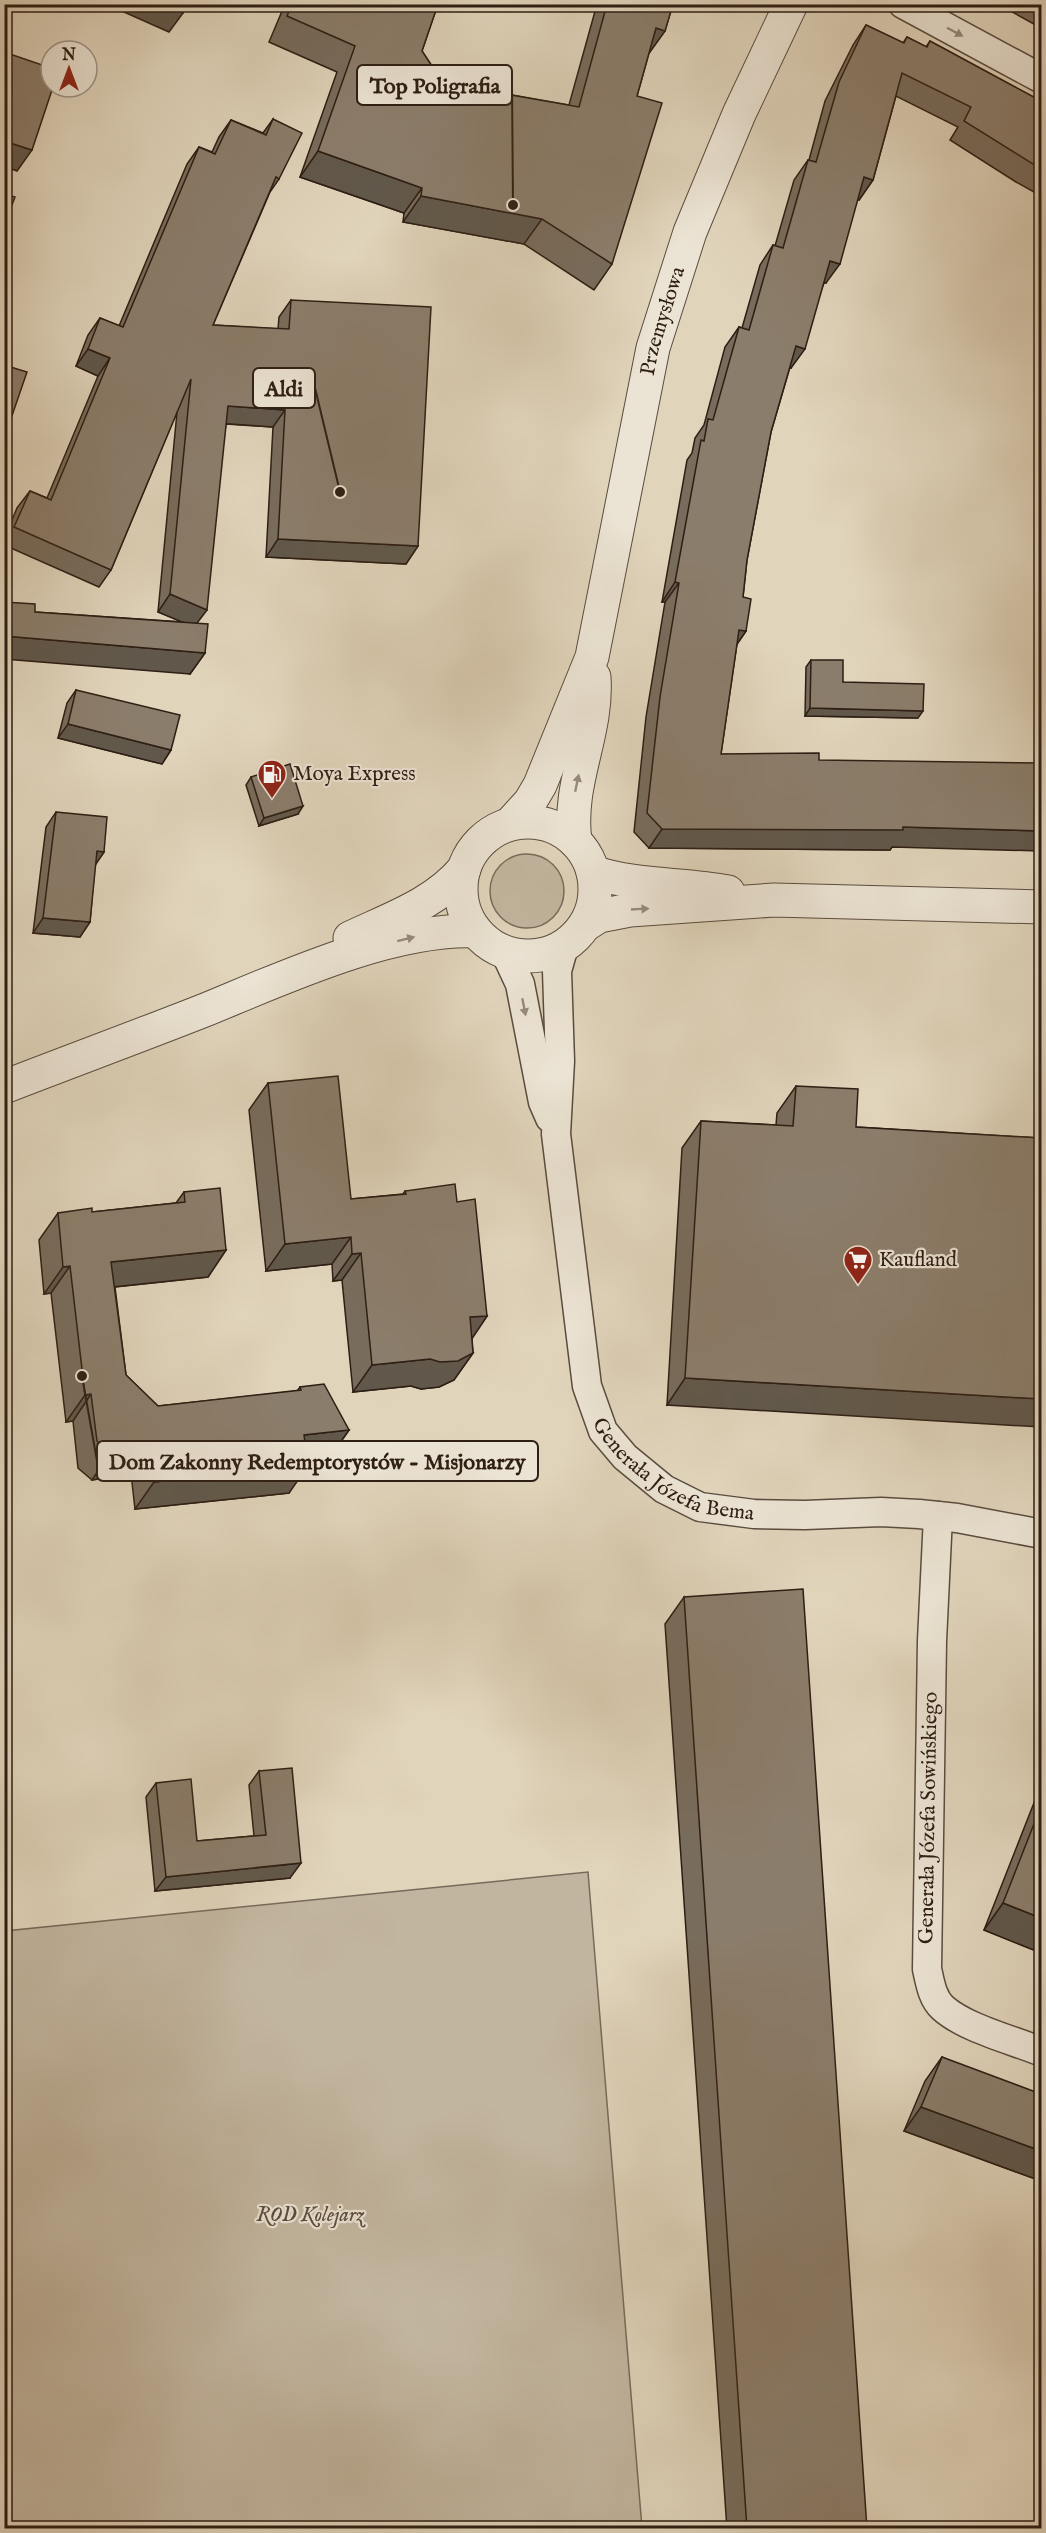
<svg xmlns="http://www.w3.org/2000/svg" width="1046" height="2533" viewBox="0 0 1046 2533" font-family="'IM FELL English',serif">
  <rect width="100%" height="100%" fill="#e0d4bb"/>
  <filter id="stains"><feTurbulence type="fractalNoise" baseFrequency=".00333" numOctaves="4"/><feColorMatrix values="0 0 0 0 .2 0 0 0 0 .09 0 0 0 0 .02 0 0 0 .5 -.17"/></filter>
  <radialGradient id="worn" r=".72"><stop offset=".6" stop-color="#630" stop-opacity="0"/><stop offset="1" stop-color="#630" stop-opacity=".3"/></radialGradient>
  <g fill="#c2b59f" stroke="#786a5a" stroke-width="1.5">
    <circle cx="527" cy="891" r="37"/>
    <polygon points="588,1872 642,2528 5,2528 5,1931"/>
  </g>
  <g fill="none" stroke-linecap="round" stroke-linejoin="round">
    <g stroke="#5a4c3e" stroke-width="31">
      <g id="minor">
        <polyline points="903,4 1042,79"/>
        <path id="s1" d="M564 946 557 971 560 1061 556 1134 587 1386 603 1431 625 1457 664 1489 700 1507 754 1514 805 1515 881 1512 919 1514 957 1518 1042 1534"/>
        <polyline points="505,952 520,984 543,1102 550,1118"/>
        <path d="M938 1516 932 1641 927 1969C930 1982 932 1998 943 2008 965 2028 1013 2040 1042 2052"/>
      </g>
    </g>
    <g stroke="#5a4c3e" stroke-width="35">
      <g id="tertiary">
        <circle cx="528" cy="889" r="67"/>
        <path id="s2" d="M510 824 530 802 540 785 592 657 653 348 690 232 739 114 791 4"/>
        <path d="M575 841C567 782 598 735 594 677"/>
        <path d="M593 872C636 887 683 883 728 892"/>
        <polyline points="585,925 599,916 630,910 774,900 1042,907"/>
        <path d="M350 938C390 919 435 904 464 869"/>
        <path d="M4 1087C71 1061 139 1036 205 1010 283 978 391 928 475 931"/>
      </g>
    </g>
    <use href="#minor" stroke="#ebe3d3" stroke-width="28"/>
    <use href="#tertiary" stroke="#ebe3d3" stroke-width="33"/>
  </g>
  <g fill="#786c5c" stroke="#2e1e14" stroke-width="1.5">
    <polygon points="285,4 438,4 422,51 443,83 569,105 597,4 673,4 665,31 649,53 637,96 612,264 594,290 524,244 403,222 404,213 300,177 337,72 269,42"/>
    <polygon points="998,4 1041,4 1041,28"/>
    <polygon points="866,25 903,43 907,37 926,47 930,41 1041,101 1041,196 1016,182 950,140 958,127 896,96 873,180 859,200 857,199 826,283 824,283 791,368 790,367 771,432 747,560 743,597 746,631 737,644 721,754 819,760 892,847 890,850 649,848 634,832 646,717 665,602 662,602 687,460 692,453 695,438 704,425 725,347 739,327 742,328 760,265 773,245 775,246 794,180 808,160 809,160 825,101 853,45"/>
    <polygon points="273,119 279,179 270,192 213,325 278,329 279,317 291,300 418,546 406,564 266,557 273,427 226,424 197,623 205,653 190,674 35,612 183,622 158,612 177,412 111,570 99,587 4,545 4,539 17,508 30,491 47,498 98,376 76,366 88,335 100,318 119,326 187,164 199,147 212,152 219,137 231,120 263,133"/>
    <polygon points="811,660 843,682 918,718 805,716 806,667"/>
    <polygon points="1041,683 1041,721 1035,721 1035,692"/>
    <polygon points="76,690 171,750 162,764 58,738 67,703"/>
    <polygon points="251,777 298,814 259,826 246,785"/>
    <polygon points="56,812 104,852 95,864 90,922 80,937 33,933 46,827"/>
    <polygon points="268,1083 351,1199 403,1194 405,1191 457,1202 487,1316 472,1338 473,1353 454,1380 439,1387 421,1389 411,1386 353,1392 342,1280 333,1281 332,1264 266,1271 249,1110"/>
    <polygon points="796,1086 856,1127 1041,1138 667,1405 682,1148 701,1121 776,1125 777,1113"/>
    <polygon points="184,1192 226,1250 208,1277 115,1287 126,1375 158,1406 297,1391 300,1387 349,1430 330,1457 307,1460 289,1493 135,1509 131,1474 92,1480 78,1468 73,1421 66,1422 51,1293 44,1294 39,1240 58,1213 92,1212 176,1203"/>
    <polygon points="684,1597 867,2529 727,2529 665,1624"/>
    <polygon points="259,1771 290,1878 155,1891 146,1797 156,1783 197,1841 254,1836 249,1785"/>
    <polygon points="1041,1785 1041,1953 984,1930"/>
    <polygon points="942,2057 1041,2107 1041,2181 904,2131 925,2081"/>
  </g>
  <g fill="#61584b" stroke="#2e1e14" stroke-width="1.5">
    <polygon points="106,4 164,4 183,13 169,32"/>
    <polygon points="656,28 665,31 647,56"/>
    <polygon points="4,141 32,150 17,171 4,166"/>
    <polygon points="318,151 422,188 404,213 300,177"/>
    <polygon points="864,177 873,180 859,200 850,197"/>
    <polygon points="421,196 542,219 524,244 403,222"/>
    <polygon points="830,261 840,264 826,283 816,281"/>
    <polygon points="796,346 805,349 791,368 782,365"/>
    <polygon points="88,349 110,358 98,376 76,366"/>
    <polygon points="228,406 285,410 273,427 216,423"/>
    <polygon points="278,539 418,546 406,564 266,557"/>
    <polygon points="675,582 679,583 665,602 662,602"/>
    <polygon points="170,594 207,610 194,627 158,612"/>
    <polygon points="739,630 746,631 733,650"/>
    <polygon points="4,636 205,653 190,674 4,659"/>
    <polygon points="810,708 923,711 918,718 805,716"/>
    <polygon points="1041,711 1041,721 1035,721"/>
    <polygon points="68,724 171,750 162,764 58,738"/>
    <polygon points="303,806 298,814 259,826 264,818"/>
    <polygon points="903,827 1041,831 1041,851 892,847 890,850 649,848 662,829"/>
    <polygon points="97,851 104,852 94,867"/>
    <polygon points="43,918 90,922 80,937 33,933"/>
    <polygon points="351,1237 332,1264 266,1271 285,1244"/>
    <polygon points="226,1250 208,1277 93,1289 111,1262"/>
    <polygon points="361,1253 342,1280 333,1281 352,1254"/>
    <polygon points="70,1266 51,1293 44,1294 63,1267"/>
    <polygon points="487,1316 469,1343 470,1317"/>
    <polygon points="473,1353 454,1380 439,1387 421,1389 411,1386 353,1392 372,1365 430,1359"/>
    <polygon points="685,1378 1041,1399 1041,1427 667,1405"/>
    <polygon points="91,1394 73,1421 66,1422 85,1395"/>
    <polygon points="349,1430 330,1457 285,1462 304,1435"/>
    <polygon points="150,1447 131,1474 92,1480 110,1453"/>
    <polygon points="308,1466 289,1493 135,1509 154,1482"/>
    <polygon points="301,1863 290,1878 155,1891 166,1877"/>
    <polygon points="1003,1903 1041,1918 1041,1953 984,1930"/>
    <polygon points="921,2107 1041,2151 1041,2181 904,2131"/>
  </g>
  <g fill="#8b7d6b" stroke="#2e1e14" stroke-width="1.5">
    <polygon points="164,4 186,4 183,13"/>
    <polygon points="292,4 438,4 422,51 443,83 579,107 607,4 673,4 665,31 656,28 637,96 662,103 612,264 542,219 421,196 422,188 318,151 355,46 287,16"/>
    <polygon points="866,25 904,43 907,37 927,47 930,41 1041,101 1041,169 964,121 971,107 902,73 873,180 864,177 840,264 830,261 805,349 796,346 771,432 747,560 743,597 751,599 746,631 739,630 721,754 819,753 819,760 1041,763 1041,831 903,827 903,830 662,829 647,813 660,697 679,583 675,582 701,440 704,441 708,419 713,420 739,327 749,330 773,245 783,248 808,160 816,162 839,82"/>
    <polygon points="4,52 51,68 51,87 53,87 32,150 4,141"/>
    <polygon points="273,119 302,133 279,179 276,177 213,325 289,329 291,300 431,307 418,546 278,539 285,410 228,406 207,610 170,594 191,379 111,570 14,527 30,491 51,500 110,358 88,349 100,318 123,327 199,147 215,154 231,120 266,135"/>
    <polygon points="4,194 15,197 4,226"/>
    <polygon points="4,365 27,372 5,436 4,436"/>
    <polygon points="4,602 35,604 35,612 208,624 205,653 4,636"/>
    <polygon points="811,660 843,660 843,682 924,684 923,711 810,708"/>
    <polygon points="76,690 180,715 171,750 68,724"/>
    <polygon points="290,764 303,806 264,818 251,777"/>
    <polygon points="56,812 107,817 104,852 97,851 90,922 43,918"/>
    <polygon points="338,1076 351,1199 406,1194 405,1191 455,1184 457,1202 475,1199 487,1316 470,1317 473,1353 458,1361 440,1362 430,1359 372,1365 361,1253 352,1254 351,1237 285,1244 268,1083"/>
    <polygon points="796,1086 858,1089 856,1127 1041,1138 1041,1399 685,1378 701,1121 793,1126"/>
    <polygon points="220,1188 226,1250 111,1262 126,1375 158,1406 301,1390 300,1387 324,1384 349,1430 304,1435 308,1466 154,1482 150,1447 110,1453 97,1441 91,1394 85,1395 70,1266 63,1267 58,1213 92,1208 92,1212 185,1202 184,1192"/>
    <polygon points="803,1589 867,2529 747,2529 684,1597"/>
    <polygon points="292,1768 301,1863 166,1877 156,1783 191,1779 197,1841 266,1835 259,1771"/>
    <polygon points="1041,1806 1041,1918 1003,1903"/>
    <polygon points="942,2057 1041,2094 1041,2100 1039,2106 1041,2107 1041,2151 921,2107"/>
  </g>
  <defs><path id="oneway-solid" d="M-6-.8H1V-3.2L6.5 0L1 3.2V.8H-6Z" transform="scale(1.5)"/></defs>
  <g fill="#968a7d">
    <use href="#oneway-solid" transform="translate(955 32) rotate(28)"/>
    <use href="#oneway-solid" transform="translate(577 783) rotate(-78)"/>
    <use href="#oneway-solid" transform="translate(640 909) rotate(-3)"/>
    <use href="#oneway-solid" transform="translate(406 939) rotate(-14)"/>
    <use href="#oneway-solid" transform="translate(524 1007) rotate(79)"/>
  </g>
  <defs>
    <g id="fuel-pin" transform="scale(1.5)"><path d="M0 17L-7.5 6A9.5 9.5 0 1 1 7.5 6Z" fill="#8f2418" stroke="#ebe3d3"/><path d="M-5.5-6h7V0h2V4h1.3V-2.5L3-4.5l.8-.8L6-3V5H2.5V1h-1V6h-7ZM-4.2-4.7v3.2H.2V-4.7Z" fill="#fff"/></g>
    <g id="supermarket-pin" transform="scale(1.5)"><path d="M0 17L-7.5 6A9.5 9.5 0 1 1 7.5 6Z" fill="#8f2418" stroke="#ebe3d3"/><path d="M-6-5.5h2.5l.6 2H6L4.5 2H-2.5L-4.4-4H-6ZM-1.5 3.2a1.3 1.3 0 1 0 .1 0ZM3 3.2a1.3 1.3 0 1 0 .1 0Z" fill="#fff"/></g>
  </defs>
  <g fill-rule="evenodd">
    <use href="#fuel-pin" x="272" y="774"/>
    <use href="#supermarket-pin" x="858" y="1260"/>
  </g>
  <g text-anchor="middle" dominant-baseline="central" stroke-width="4.5" stroke-linejoin="round" paint-order="stroke">
    <g font-size="21" fill="#2e1e14" stroke="#ebe3d3">
      <text stroke="none"><textPath href="#s2" startOffset="531">Przemysłowa</textPath></text>
      <text stroke="none"><textPath href="#s1" startOffset="574">Generała Józefa Bema</textPath></text>
      <text transform="translate(929 1818) rotate(-89)">Generała Józefa Sowińskiego</text>
    </g>
    <g font-size="21" fill="#2e1e14" stroke="#ebe3d3" text-anchor="start">
      <text x="293" y="774">Moya Express</text>
      <text x="879" y="1260">Kaufland</text>
    </g>
    <g font-size="21" font-style="italic" fill="#5a4b3e" stroke="#ebe3d3">
      <text x="310" y="2215">ROD Kolejarz</text>
    </g>
  </g>
  <path fill="none" stroke="#2e1e14" stroke-width="2" d="M513 205L512 85M340 492L315 388M82 1376L97 1461"/>
  <g fill="#2e1e14" stroke="#ebe3d3" stroke-width="2">
    <circle cx="513" cy="205" r="6"/>
    <circle cx="340" cy="492" r="6"/>
    <circle cx="82" cy="1376" r="6"/>
  </g>
  <g fill="#ebe3d3" stroke="#2e1e14" stroke-width="2">
    <rect x="357" y="65" width="155" height="40" rx="6"/>
    <rect x="253" y="368" width="62" height="40" rx="6"/>
    <rect x="97" y="1441" width="441" height="40" rx="6"/>
  </g>
  <g font-size="22" text-anchor="middle" font-weight="bold" fill="#2e1e14">
    <text x="435" y="93">Top Poligrafia</text>
    <text x="284" y="396">Aldi</text>
    <text x="317" y="1469">Dom Zakonny Redemptorystów - Misjonarzy</text>
  </g>
  <rect width="1046" height="2533" fill="none" stroke="#e0d4bb" stroke-width="24"/>
  <rect x="6" y="6" width="1034" height="2521" fill="none" stroke="#2e1e14" stroke-width="3"/>
  <rect x="12" y="12" width="1022" height="2509" fill="none" stroke="#2e1e14" stroke-width="1.5"/>
  <g transform="translate(69 69)"><circle r="28" fill="#ebe3d3" stroke="#9f9487" stroke-width="1.5"/>
  <path d="M0-4.5L10 22L0 15L-10 22Z" fill="#8f2418"/>
  <text y="-9" font-size="16" font-weight="bold" text-anchor="middle" fill="#2e1e14">N</text>
  </g>
  <rect width="100%" height="100%" filter="url(#stains)"/>
  <rect width="100%" height="100%" fill="url(#worn)"/>
</svg>
